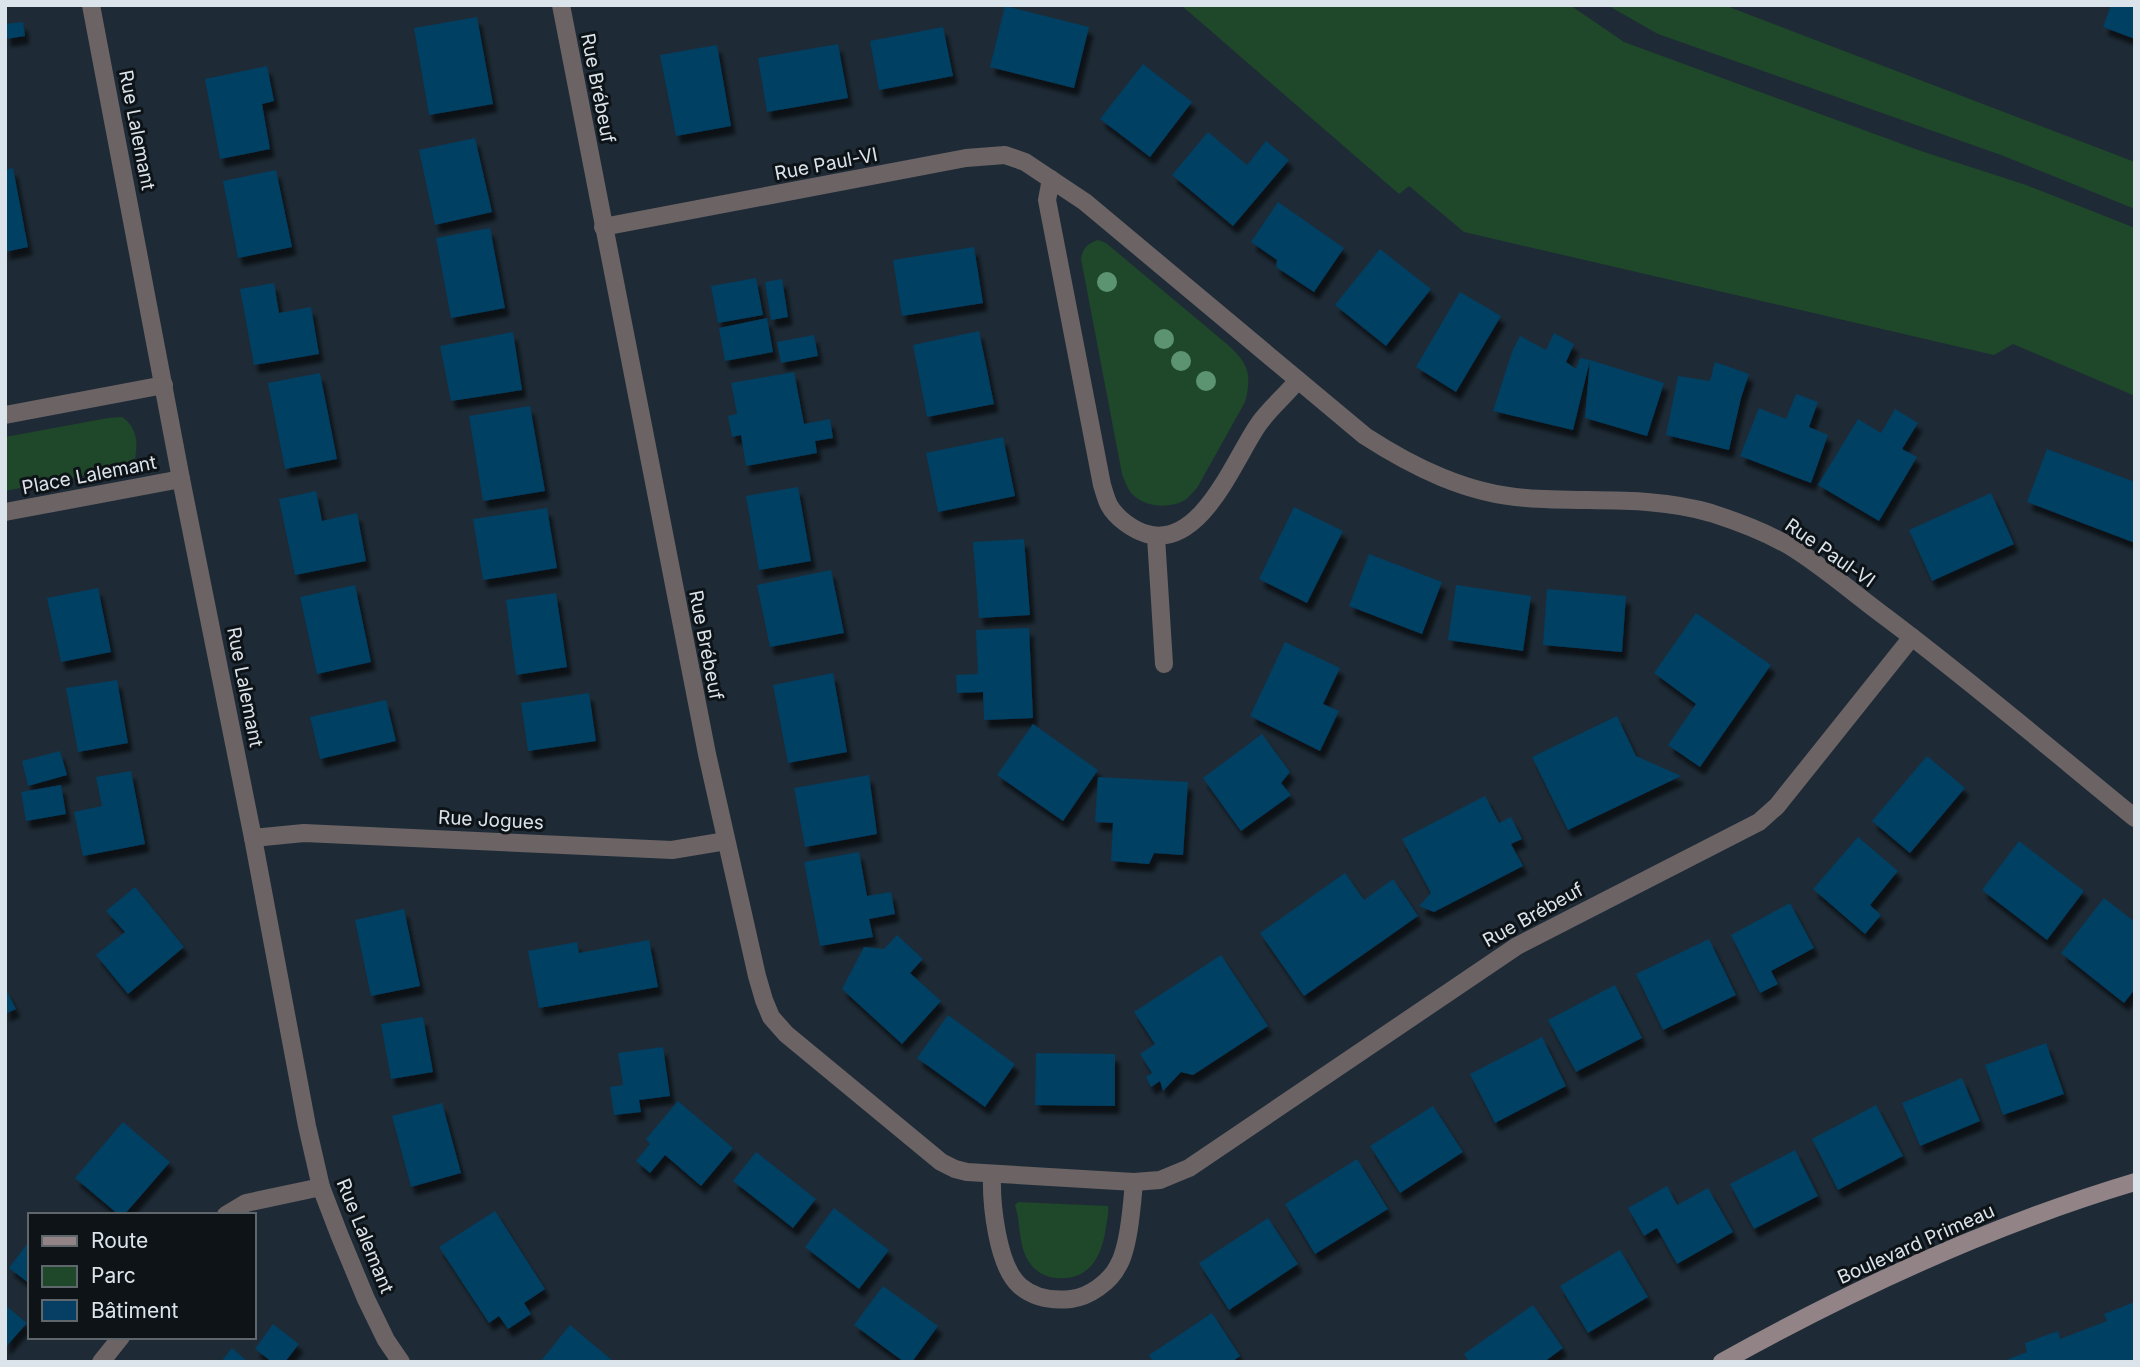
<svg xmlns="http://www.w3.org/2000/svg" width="2140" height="1367" viewBox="0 0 2140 1367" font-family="Inter,sans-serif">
  <defs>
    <filter id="shadow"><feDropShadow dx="4.5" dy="8" stdDeviation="2" flood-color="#0009"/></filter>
  </defs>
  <rect width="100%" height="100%" fill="#1e2b36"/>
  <g fill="#1f4729">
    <polygon points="1181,5 1570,5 1624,42 1921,151 2026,185 2135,228 2135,396 2013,344 1994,355 1464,232 1409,186 1399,194"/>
    <polygon points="1607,5 1724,5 2135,162 2135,209 2001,155 1658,34"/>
    <path d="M1098 240 1106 243 1228 345C1249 364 1252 375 1245 402L1197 488C1193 492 1189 497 1185 500 1168 510 1140 507 1129 490 1126 485 1124 479 1122 474L1081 259C1083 248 1087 244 1098 240Z"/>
    <path d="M122 417C137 427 138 442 135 459L118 469 5 491V437L108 418Z"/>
    <path d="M1018 1202 1108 1206C1109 1213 1107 1220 1106 1227 1102 1256 1090 1281 1056 1278 1045 1277 1036 1272 1029 1262 1018 1246 1021 1223 1015 1205Z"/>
  </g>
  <g fill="#063f63" filter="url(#shadow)">
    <polygon points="2111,5 2135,5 2135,39 2103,27"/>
    <polygon points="1005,6 1089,27 1074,88 990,67"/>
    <polygon points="477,17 493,104 429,115 414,28"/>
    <polygon points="23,22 25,36 6,39 5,24"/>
    <polygon points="943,27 953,76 879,90 870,41"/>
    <polygon points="838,44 848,98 767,112 758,58"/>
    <polygon points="717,45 731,126 676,136 660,55"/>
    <polygon points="1143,64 1192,102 1150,157 1100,119"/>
    <polygon points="267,66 274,101 262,104 270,149 220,159 205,79"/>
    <polygon points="1208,132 1247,165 1266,141 1289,160 1233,226 1172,175"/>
    <polygon points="475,138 492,212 435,225 419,150"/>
    <polygon points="13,168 28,247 5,252 5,170"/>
    <polygon points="276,170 292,247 238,258 223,181"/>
    <polygon points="1278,202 1344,248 1314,292 1276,267 1277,260 1251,242"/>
    <polygon points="490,228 505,308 451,318 436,238"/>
    <polygon points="974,247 983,303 902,316 893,260"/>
    <polygon points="1380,249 1431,289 1386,346 1335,305"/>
    <polygon points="756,278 763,315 718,323 711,286"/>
    <polygon points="782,279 788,317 771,320 765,282"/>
    <polygon points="274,283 279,313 311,307 319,354 254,365 240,289"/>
    <polygon points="1460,292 1501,316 1456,392 1416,367"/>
    <polygon points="767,318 773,352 725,361 719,328"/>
    <polygon points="979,331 994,404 927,417 913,345"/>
    <polygon points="513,332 522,390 451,401 440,346"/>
    <polygon points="1554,333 1574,344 1566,362 1576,369 1580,358 1590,360 1664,383 1647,436 1585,418 1590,360 1573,430 1493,411 1512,352 1520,336 1546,350"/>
    <polygon points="814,335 818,356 781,363 777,342"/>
    <polygon points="1715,362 1749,374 1741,398 1729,450 1666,435 1678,376 1710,381"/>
    <polygon points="794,372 804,424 830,419 833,438 815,441 817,453 746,466 741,435 732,437 728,416 737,414 731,383"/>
    <polygon points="320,373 337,459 285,469 268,383"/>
    <polygon points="1796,394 1818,402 1809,427 1828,435 1811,483 1740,456 1759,408 1786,419"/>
    <polygon points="530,406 545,491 483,501 469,416"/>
    <polygon points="1895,409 1918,423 1902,449 1917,457 1879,521 1818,485 1858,419 1881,433"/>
    <polygon points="1003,437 1015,496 938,512 926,453"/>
    <polygon points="2047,449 2135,482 2135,543 2027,502"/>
    <polygon points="798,487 811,561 759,570 746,496"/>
    <polygon points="316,491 322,521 357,513 366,561 295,575 279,499"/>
    <polygon points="1991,493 2014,544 1932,581 1909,530"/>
    <polygon points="1294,507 1343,531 1307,603 1259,579"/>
    <polygon points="547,508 557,568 483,580 473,519"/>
    <polygon points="1024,539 1030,615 979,618 973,542"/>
    <polygon points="1369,554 1442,582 1422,634 1349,606"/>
    <polygon points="831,570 844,633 770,647 757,585"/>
    <polygon points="355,585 371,662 317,674 300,597"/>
    <polygon points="1456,585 1531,596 1523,651 1448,640"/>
    <polygon points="98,588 111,652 61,662 47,598"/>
    <polygon points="1547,589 1626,596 1622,652 1543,645"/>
    <polygon points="556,593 567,667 516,675 506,600"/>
    <polygon points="1696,613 1771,665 1700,767 1668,745 1696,704 1654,673"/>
    <polygon points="1029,628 1033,718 984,720 983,692 957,693 956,675 978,674 976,630"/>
    <polygon points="1285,642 1340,668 1323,704 1339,711 1320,751 1250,716"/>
    <polygon points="833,673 847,752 788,763 773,685"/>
    <polygon points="117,680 128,743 78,752 66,688"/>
    <polygon points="589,693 596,741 528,751 521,703"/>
    <polygon points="386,700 396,741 320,759 310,717"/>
    <polygon points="1617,716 1636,756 1681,776 1568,830 1532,757"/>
    <polygon points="1033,724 1098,770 1063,821 997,775"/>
    <polygon points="1262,734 1290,772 1281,783 1291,795 1241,831 1203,778"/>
    <polygon points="60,751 67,775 28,786 22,761"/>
    <polygon points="1927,756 1965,788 1910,853 1872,821"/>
    <polygon points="131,771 145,844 83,856 74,812 102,806 96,777"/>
    <polygon points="869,775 877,834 805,847 794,788"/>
    <polygon points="1098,777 1188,782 1183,855 1154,853 1149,864 1111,861 1113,823 1095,822"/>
    <polygon points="61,785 66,814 26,821 21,792"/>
    <polygon points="1485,796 1499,823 1511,817 1522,839 1511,844 1523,866 1434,912 1419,906 1431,893 1402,839"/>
    <polygon points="1858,837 1898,871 1870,905 1881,915 1865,934 1813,889"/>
    <polygon points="2019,841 2084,891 2047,940 1982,890"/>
    <polygon points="859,852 867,896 891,892 895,914 869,919 873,937 820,946 804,862"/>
    <polygon points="1345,873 1364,900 1393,879 1418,916 1304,996 1260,933"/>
    <polygon points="135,887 184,947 128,994 96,955 125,932 106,911"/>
    <polygon points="2104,898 2135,922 2135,989 2124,1003 2061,953"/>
    <polygon points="1790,903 1814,948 1771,971 1778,984 1760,993 1731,935"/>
    <polygon points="404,909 420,986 371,996 355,920"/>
    <polygon points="897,935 923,959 910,973 941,1001 902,1044 842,989 864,947 884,949"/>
    <polygon points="1709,939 1736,995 1663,1030 1636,974"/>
    <polygon points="649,940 658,987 539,1008 528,951 577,942 579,953"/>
    <polygon points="1221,955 1268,1026 1193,1075 1181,1072 1163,1091 1160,1081 1151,1087 1146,1077 1152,1073 1140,1054 1155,1044 1134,1012"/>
    <polygon points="1615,985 1642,1038 1576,1072 1548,1020"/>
    <polygon points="5,988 16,1009 5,1014"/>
    <polygon points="948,1015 1015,1064 985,1107 917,1058"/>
    <polygon points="423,1017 433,1072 391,1079 381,1024"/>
    <polygon points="1542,1037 1566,1086 1495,1123 1470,1074"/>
    <polygon points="2046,1043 2064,1094 2003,1115 1985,1065"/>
    <polygon points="663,1047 670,1096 639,1100 641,1112 614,1115 610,1087 623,1085 618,1053"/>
    <polygon points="1036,1053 1115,1054 1115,1106 1035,1105"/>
    <polygon points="1962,1078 1980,1121 1920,1146 1902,1103"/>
    <polygon points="678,1101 733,1148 701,1186 665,1155 650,1173 636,1161 650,1144 646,1139"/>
    <polygon points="442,1103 461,1173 411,1187 392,1116"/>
    <polygon points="1876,1105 1903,1156 1838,1190 1812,1139"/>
    <polygon points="1433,1106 1463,1152 1400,1193 1370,1146"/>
    <polygon points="123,1122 170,1162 124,1215 119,1215 75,1178"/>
    <polygon points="1795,1150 1818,1196 1754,1229 1730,1184"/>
    <polygon points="756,1152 816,1199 793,1228 733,1181"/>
    <polygon points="1357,1159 1388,1209 1315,1254 1285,1204"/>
    <polygon points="1667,1186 1677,1205 1708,1188 1733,1232 1677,1264 1657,1228 1644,1236 1628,1208"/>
    <polygon points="834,1208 889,1250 859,1289 805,1247"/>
    <polygon points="495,1211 545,1289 524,1303 531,1314 508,1329 499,1316 489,1323 439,1247"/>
    <polygon points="1268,1218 1298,1264 1229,1310 1199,1263"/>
    <polygon points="30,1240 30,1284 9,1268"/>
    <polygon points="1620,1250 1648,1297 1588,1333 1560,1286"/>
    <polygon points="883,1286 938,1326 912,1362 904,1362 854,1325"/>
    <polygon points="2135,1302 2135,1362 2001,1362 2027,1352 2025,1343 2058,1331 2060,1339 2107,1321 2104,1314"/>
    <polygon points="5,1305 27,1323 5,1348"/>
    <polygon points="1533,1305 1563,1348 1544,1362 1469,1362 1464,1354"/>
    <polygon points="1212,1313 1240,1356 1232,1362 1153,1362 1149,1355"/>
    <polygon points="273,1324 299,1344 285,1362 272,1362 255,1349"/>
    <polygon points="570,1325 614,1362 540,1362"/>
    <polygon points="232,1348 248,1362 221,1362"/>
  </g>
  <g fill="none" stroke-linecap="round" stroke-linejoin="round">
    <g stroke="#6c6365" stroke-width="18">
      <polyline points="91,5 181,479 253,838 307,1126 321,1187 339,1234 366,1299 386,1340 401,1362"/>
      <polyline points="561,5 707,754 757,976 764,1000 771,1017 786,1034 941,1162 955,1169 967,1172 1134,1182 1160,1180 1189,1168 1517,946 1759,822 1777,806 1912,637"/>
      <path d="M1051 179 1047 200 1102 485C1104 491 1106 499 1109 505 1116 518 1133 530 1147 534 1201 549 1234 460 1258 425 1268 410 1286 395 1298 380"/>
      <path d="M603 227 966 158 1005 155 1025 162 1085 202 1365 436C1413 467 1467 494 1526 498 1588 503 1650 495 1711 513 1739 522 1768 533 1793 548 1825 568 1857 596 1887 618 1972 682 2053 751 2135 818"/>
      <polyline points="5,415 164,385"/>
      <polyline points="5,512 181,479"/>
      <polyline points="1156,537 1164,664"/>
      <polyline points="253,838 304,833 672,850 726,841"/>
      <path d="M992 1174C991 1203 997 1266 1020 1286 1034 1298 1053 1301 1071 1299 1089 1297 1110 1282 1118 1266 1129 1248 1132 1204 1134 1182"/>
      <polyline points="226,1215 246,1203 321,1187"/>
      <polyline points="101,1362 121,1337"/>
    </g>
    <path stroke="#918386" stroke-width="18" d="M1722 1362C1853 1289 1991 1225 2135 1182"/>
  </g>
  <g fill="#5c9471">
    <circle cx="1107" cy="282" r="10"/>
    <circle cx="1164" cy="339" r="10"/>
    <circle cx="1181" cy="361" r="10"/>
    <circle cx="1206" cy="381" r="10"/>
  </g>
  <g text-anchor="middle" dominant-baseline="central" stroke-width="6" stroke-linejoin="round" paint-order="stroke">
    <g font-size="19" fill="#dce4eb" stroke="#0d1317">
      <text transform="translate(598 88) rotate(79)">Rue Brébeuf</text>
      <text transform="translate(137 130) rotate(79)">Rue Lalemant</text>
      <text transform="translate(826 164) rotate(-11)">Rue Paul-VI</text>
      <text transform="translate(89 475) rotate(-11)">Place Lalemant</text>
      <text transform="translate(1830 553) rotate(35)">Rue Paul-VI</text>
      <text transform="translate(706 645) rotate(79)">Rue Brébeuf</text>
      <text transform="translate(245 687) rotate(79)">Rue Lalemant</text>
      <text transform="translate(491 820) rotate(3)">Rue Jogues</text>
      <text transform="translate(1533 915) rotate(-29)">Rue Brébeuf</text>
      <text transform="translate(365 1236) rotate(68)">Rue Lalemant</text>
      <text transform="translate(1916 1244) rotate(-24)">Boulevard Primeau</text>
    </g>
  </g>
  <rect width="2140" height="1367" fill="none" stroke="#dce4eb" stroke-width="14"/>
  <rect x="28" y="1213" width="228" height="126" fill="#0d1317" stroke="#60676c" stroke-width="2"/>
  <rect x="42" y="1236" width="35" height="10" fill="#918386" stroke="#60676c" stroke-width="2"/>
  <text x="91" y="1248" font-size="21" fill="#dce4eb">Route</text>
  <rect x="42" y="1266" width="35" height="21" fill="#1f4729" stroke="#60676c" stroke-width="2"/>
  <text x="91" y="1283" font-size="21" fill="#dce4eb">Parc</text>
  <rect x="42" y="1300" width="35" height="21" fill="#063f63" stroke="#60676c" stroke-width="2"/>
  <text x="91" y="1318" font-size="21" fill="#dce4eb">Bâtiment</text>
</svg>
